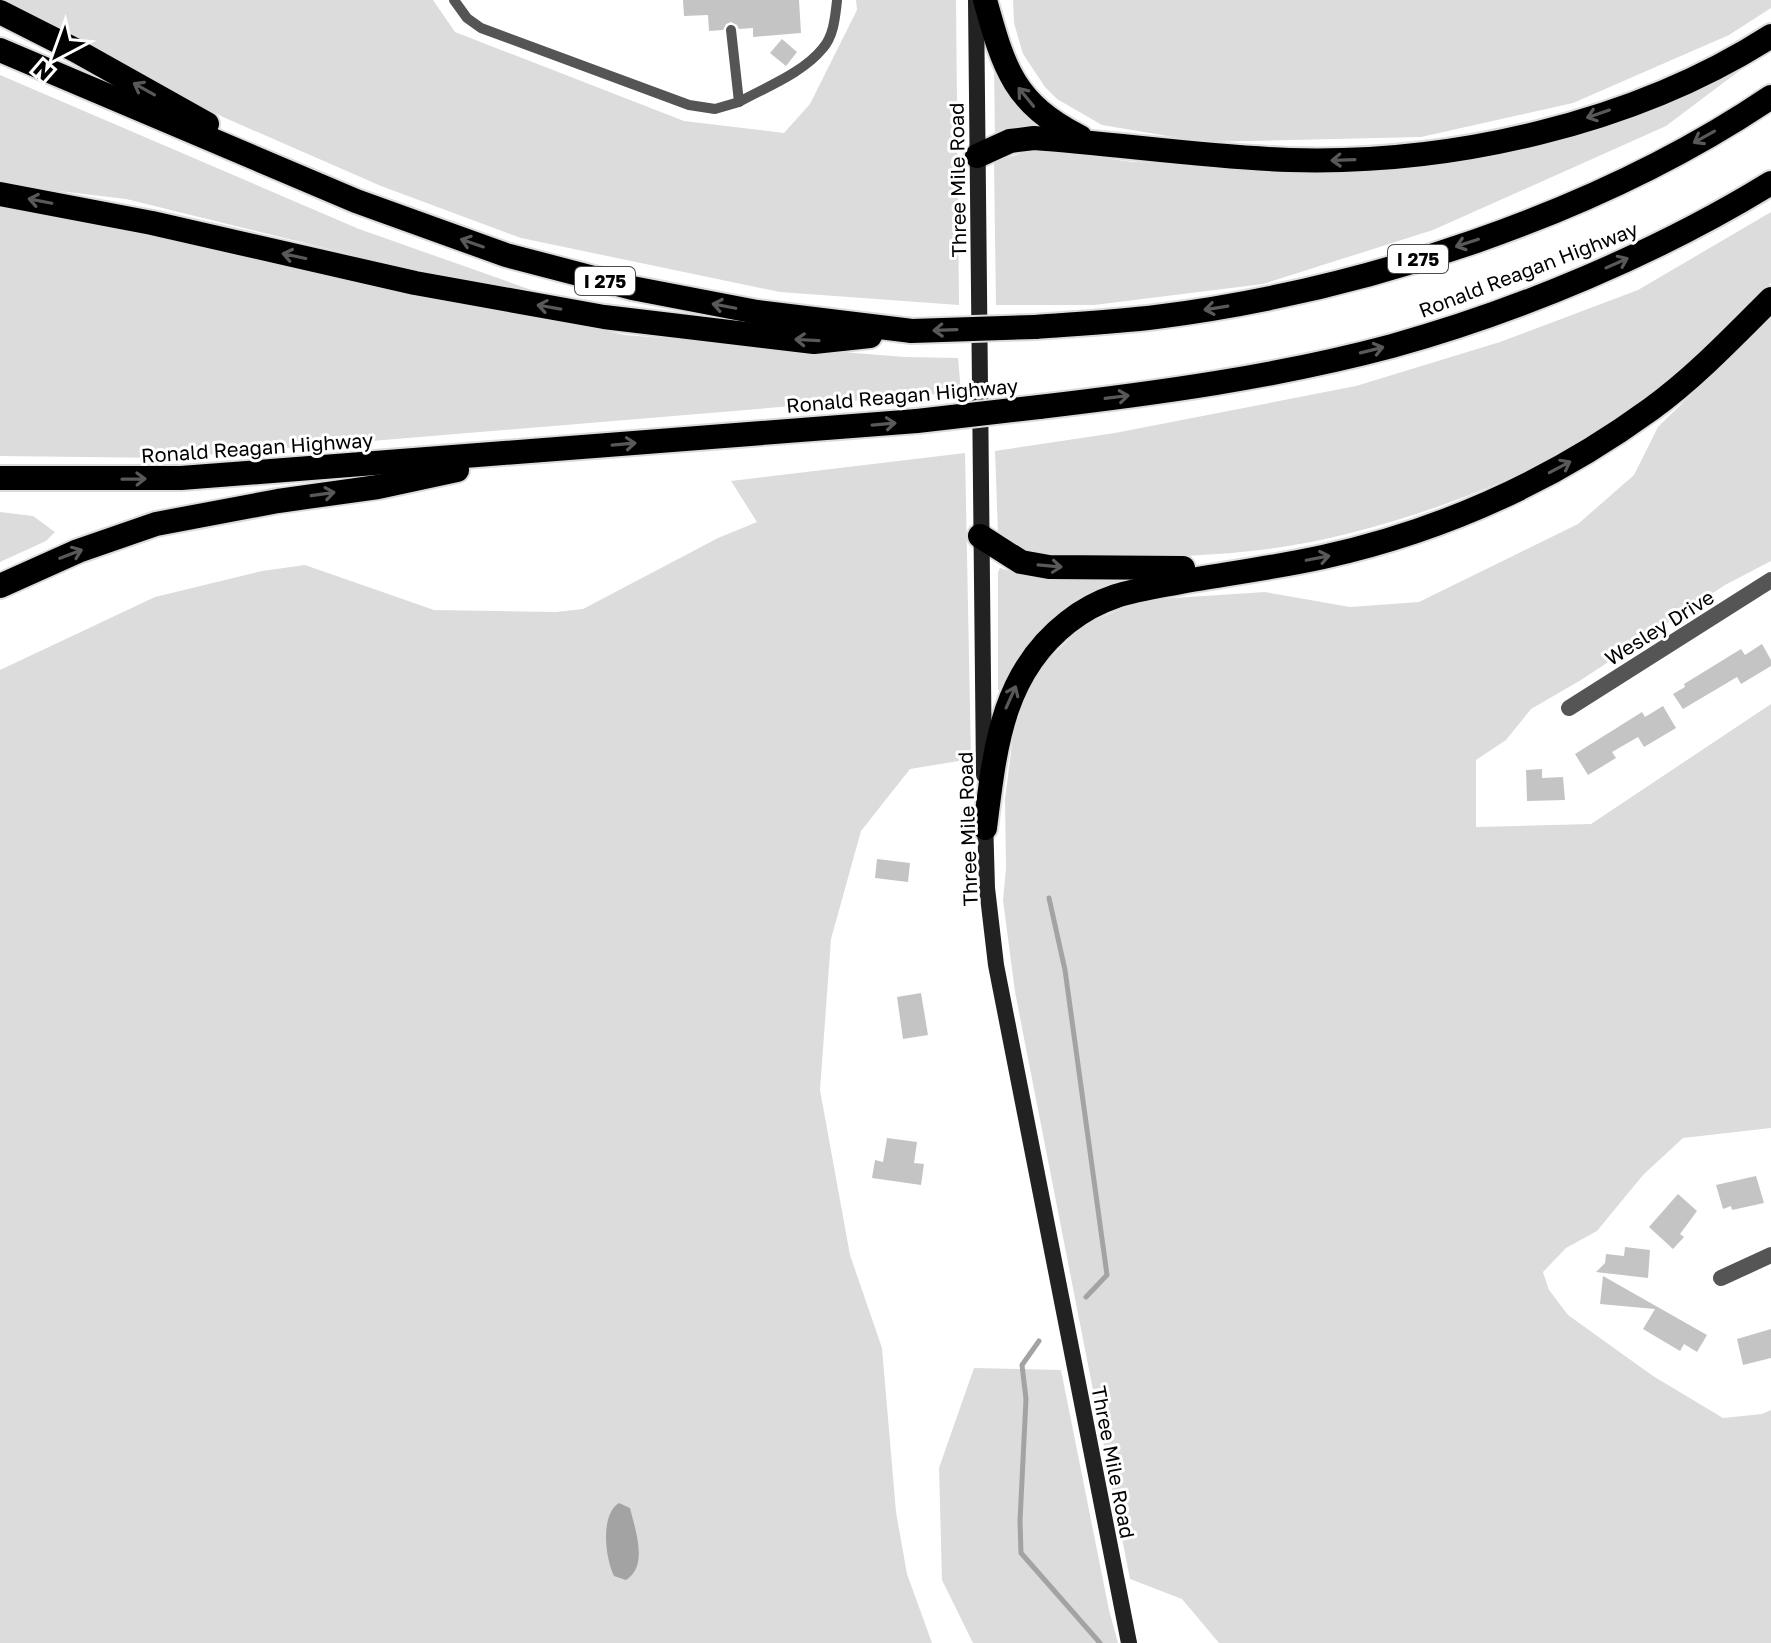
<svg xmlns="http://www.w3.org/2000/svg" width="1771" height="1643" viewBox="0 0 1771 1643" font-family="'Golos Text',sans-serif">
  <rect width="100%" height="100%" fill="#fff"/>
  <g fill="#dcdcdc">
    <polygon points="1,0 433,0 455,32 684,121 784,133 810,104 857,10 856,0 956,0 959,305 780,292 521,238 381,186 223,117"/>
    <polygon points="1013,0 1771,0 1771,8 1729,35 1573,103 1421,137 1203,142 1102,125 1057,99 1045,87 1023,54 1014,23"/>
    <polygon points="1771,47 1666,126 1433,230 1263,284 1094,305 996,305 994,161 1038,149 1133,162 1370,168 1498,153 1701,88"/>
    <polygon points="994,65 1047,129 995,138"/>
    <polygon points="0,75 359,229 543,294 402,267 126,199 0,184"/>
    <polygon points="0,208 69,216 625,335 905,357 958,358 961,392 168,458 0,456"/>
    <path d="M1771 212V283C1711 343 1650 403 1576 445 1489 494 1367 536 1268 549 1216 556 1163 557 1111 557 1080 557 1014 565 998 532L995 451 1115 433 1356 386 1500 342 1638 290Z"/>
    <polygon points="1771,316 1771,561 1725,585 1581,680 1531,709 1506,740 1476,760 1476,827 1591,824 1771,704 1771,1128 1683,1138 1643,1175 1597,1231 1566,1248 1543,1272 1549,1290 1568,1315 1653,1376 1723,1418 1762,1414 1771,1410 1771,1643 1219,1643 1182,1599 1130,1579 1015,992 1003,900 1006,868 1005,799 1013,736 1029,683 1050,658 1085,624 1143,600 1265,592 1350,607 1419,602 1578,524 1634,475 1658,427"/>
    <polygon points="965,453 971,759 910,769 861,831 831,939 820,1090 850,1255 882,1348 896,1512 907,1574 932,1643 0,1643 0,670 155,597 262,571 305,565 434,610 556,612 583,609 718,538 757,522 731,481"/>
    <polygon points="0,512 33,516 55,532 46,541 0,562"/>
    <path d="M1000 568 1022 575 1041 578 1138 579C1117 587 1093 594 1073 605 1038 625 1021 661 1001 694L998 689V572Z"/>
    <polygon points="974,1368 1061,1370 1109,1610 1118,1643 973,1643 942,1580 939,1468"/>
  </g>
  <path fill="#a3a3a3" d="M619 1503 630 1508C635 1529 649 1566 626 1580L614 1576C605 1557 600 1515 619 1503Z"/>
  <g fill="none" stroke-linecap="round" stroke-linejoin="round">
    <g stroke="#a3a3a3" stroke-width="5">
      <polyline points="1049,898 1065,970 1107,1275 1086,1297"/>
      <polyline points="1039,1341 1022,1365 1026,1399 1020,1521 1021,1553 1100,1643"/>
    </g>
  </g>
  <g fill="#c4c4c4">
    <polygon points="683,0 799,0 801,33 753,37 753,28 739,29 737,25 731,22 726,24 723,30 709,31 708,15 684,16"/>
    <polygon points="782,39 797,52 786,66 770,53"/>
    <polygon points="1762,644 1771,660 1771,666 1741,684 1737,677 1683,709 1673,694 1685,687 1684,684 1741,649 1745,655"/>
    <polygon points="1663,706 1676,728 1644,747 1638,737 1612,752 1616,758 1588,775 1575,754 1642,712 1645,717"/>
    <polygon points="1542,769 1542,778 1563,777 1565,800 1527,801 1526,770"/>
    <polygon points="877,859 910,863 908,882 875,878"/>
    <polygon points="921,993 928,1035 903,1039 897,997"/>
    <polygon points="887,1138 917,1142 914,1163 924,1164 921,1185 872,1178 875,1160 883,1162"/>
    <polygon points="1756,1176 1764,1203 1732,1210 1731,1206 1723,1209 1716,1185"/>
    <polygon points="1678,1194 1697,1211 1680,1234 1684,1237 1673,1249 1649,1227"/>
    <polygon points="1625,1247 1650,1250 1648,1278 1596,1272 1605,1263 1606,1254 1624,1256"/>
    <polygon points="1603,1276 1707,1335 1697,1352 1684,1344 1680,1351 1643,1329 1655,1309 1600,1304"/>
    <polygon points="1771,1329 1771,1358 1743,1365 1737,1339"/>
  </g>
  <g fill="none" stroke-linecap="round" stroke-linejoin="round">
    <g stroke="#dbdbdb" stroke-width="28">
      <g id="highway">
        <path d="M985 0C1004 68 1013 103 1080 137"/>
        <polyline points="0,12 75,50 207,124"/>
        <polyline points="0,50 356,201 506,255 632,288 757,312 912,331"/>
        <path d="M977 156 1010 141 1034 138C1119 144 1204 157 1289 160 1450 165 1634 124 1771 36"/>
        <polyline points="0,194 152,223 415,283 604,317 814,342 870,336"/>
        <path d="M1035 327C1075 324 1116 322 1156 317 1362 291 1598 214 1771 97"/>
        <path d="M1039 407C1158 393 1276 377 1392 346 1519 311 1659 252 1771 183"/>
        <polyline points="0,478 181,478 917,421"/>
        <polyline points="980,536 1021,562 1049,567 1183,568"/>
        <polyline points="0,586 78,551 156,524 278,501 378,487 457,470"/>
        <path d="M985 828C995 750 1001 674 1068 622 1106 592 1140 590 1186 581 1231 573 1278 567 1323 557 1441 531 1552 481 1651 409 1694 378 1733 337 1771 299"/>
      </g>
    </g>
    <g stroke="#555" stroke-width="10">
      <polyline points="454,0 467,18 481,28 689,105 715,109 739,102 731,30"/>
      <path d="M739 102C766 87 803 73 823 48 834 35 835 17 837 1"/>
    </g>
    <g stroke="#555" stroke-width="16">
      <polyline points="1569,708 1771,580"/>
      <polyline points="1721,1278 1771,1255"/>
    </g>
    <g stroke="#222" stroke-width="16">
      <polyline points="976,0 984,775"/>
      <polyline points="985,818 987,888 996,965 1129,1643"/>
    </g>
    <use href="#highway" stroke="#000" stroke-width="24"/>
    <g stroke="#dbdbdb" stroke-width="28" stroke-linecap="butt">
      <g id="highway-bridge">
        <polyline points="912,331 1035,327"/>
        <polyline points="917,421 1039,407"/>
      </g>
    </g>
    <use href="#highway-bridge" stroke="#000" stroke-width="24"/>
  </g>
  <defs><path id="oneway-shaft" d="M-6 0H5M1.5-3L5.5 0L1.5 3" fill="none" stroke-width="1.6" stroke-linecap="round" stroke-linejoin="round" transform="scale(2)"/></defs>
  <g stroke="#595959">
    <use href="#oneway-shaft" transform="translate(144 89) rotate(-151)"/>
    <use href="#oneway-shaft" transform="translate(1026 97) rotate(-129)"/>
    <use href="#oneway-shaft" transform="translate(1598 114) rotate(161)"/>
    <use href="#oneway-shaft" transform="translate(1704 137) rotate(151)"/>
    <use href="#oneway-shaft" transform="translate(1343 160) rotate(178)"/>
    <use href="#oneway-shaft" transform="translate(40 201) rotate(-169)"/>
    <use href="#oneway-shaft" transform="translate(472 243) rotate(-161)"/>
    <use href="#oneway-shaft" transform="translate(1467 243) rotate(162)"/>
    <use href="#oneway-shaft" transform="translate(294 256) rotate(-168)"/>
    <use href="#oneway-shaft" transform="translate(1617 263) rotate(-24)"/>
    <use href="#oneway-shaft" transform="translate(724 306) rotate(-169)"/>
    <use href="#oneway-shaft" transform="translate(549 307) rotate(-170)"/>
    <use href="#oneway-shaft" transform="translate(1216 308) rotate(171)"/>
    <use href="#oneway-shaft" transform="translate(945 330) rotate(178)"/>
    <use href="#oneway-shaft" transform="translate(807 340) rotate(-177)"/>
    <use href="#oneway-shaft" transform="translate(1372 350) rotate(-14)"/>
    <use href="#oneway-shaft" transform="translate(1117 397) rotate(-7)"/>
    <use href="#oneway-shaft" transform="translate(884 424) rotate(-5)"/>
    <use href="#oneway-shaft" transform="translate(624 444) rotate(-5)"/>
    <use href="#oneway-shaft" transform="translate(1560 467) rotate(-28)"/>
    <use href="#oneway-shaft" transform="translate(134 479) rotate(-1)"/>
    <use href="#oneway-shaft" transform="translate(323 494) rotate(-8)"/>
    <use href="#oneway-shaft" transform="translate(71 554) rotate(-21)"/>
    <use href="#oneway-shaft" transform="translate(1318 558) rotate(-11)"/>
    <use href="#oneway-shaft" transform="translate(1050 566) rotate(5)"/>
    <use href="#oneway-shaft" transform="translate(1011 697) rotate(-66)"/>
  </g>
  <g text-anchor="middle" dominant-baseline="central" stroke-width="6" stroke-linejoin="round" paint-order="stroke">
    <g fill="#fff" stroke="#4c4c4c" stroke-width="2">
      <rect x="1388" y="245" width="60" height="28" rx="6"/>
      <rect x="575" y="267" width="60" height="28" rx="6"/>
    </g>
    <g font-size="18" font-weight="bold" fill="#000">
      <text x="1418" y="259">I 275</text>
      <text x="605" y="281">I 275</text>
    </g>
    <g font-size="20" fill="#000" stroke="#fff">
      <text transform="translate(957 180) rotate(-91)">Three Mile Road</text>
      <text transform="translate(1528 269) rotate(-21)">Ronald Reagan Highway</text>
      <text transform="translate(902 395) rotate(-5)">Ronald Reagan Highway</text>
      <text transform="translate(257 447) rotate(-4)">Ronald Reagan Highway</text>
      <text transform="translate(1659 627) rotate(-32)">Wesley Drive</text>
      <text transform="translate(967 829) rotate(-92)">Three Mile Road</text>
      <text transform="translate(1114 1462) rotate(79)">Three Mile Road</text>
    </g>
  </g>
  <g transform="translate(56 56) rotate(221)" stroke="#ffffff" stroke-width="6" paint-order="stroke">
  <path d="M0-6L14 30L0 20L-14 30Z" fill="#000000"/>
  <text y="-12" font-size="22" font-weight="bold" text-anchor="middle" fill="#000000">N</text>
  </g>
</svg>
